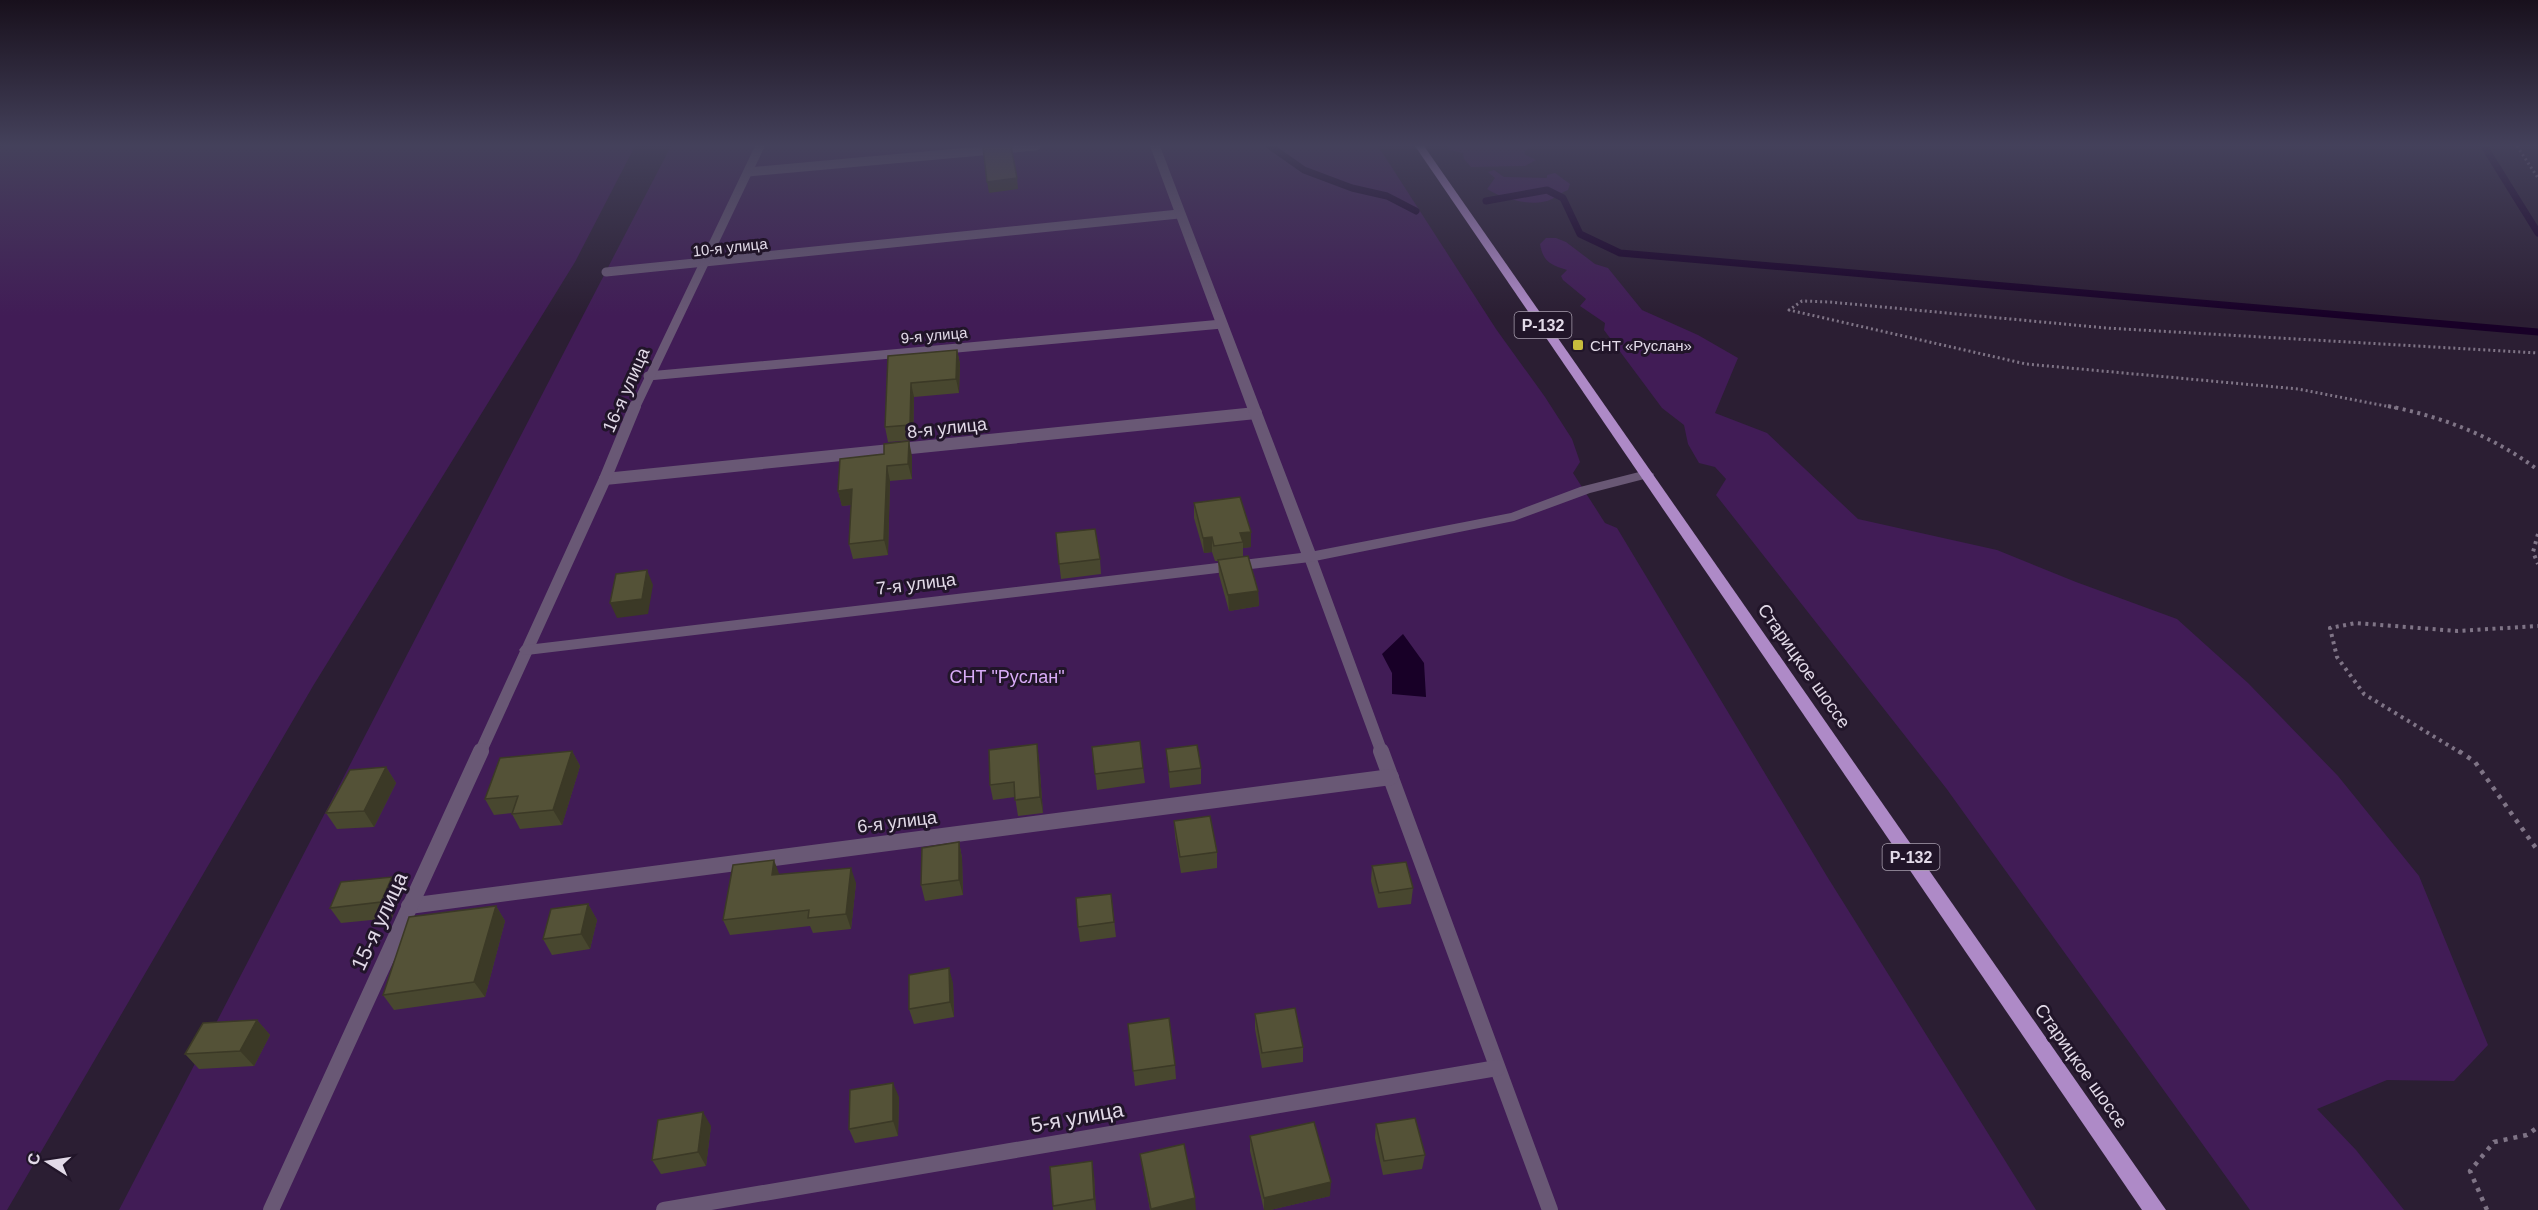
<svg xmlns="http://www.w3.org/2000/svg" width="2538" height="1210" viewBox="0 0 2538 1210" font-family="Arial,sans-serif">
  <rect width="100%" height="100%" fill="#2b1e33"/>
  <g fill="#411c56">
    <polygon points="4,146 635,146 575,262 313,686 7,1210 0,1210 0,149"/>
    <polygon points="671,146 1378,146 1496,329 1545,397 1572,439 1580,462 1573,473 1605,523 1617,528 1828,878 2036,1210 119,1210"/>
    <polygon points="1448,146 1533,146 1525,151 1524,154 1536,160 1525,166 1471,167 1464,159 1463,153 1449,150"/>
    <path d="M1494 170 1504 177 1547 178V175L1555 173 1570 184 1568 190C1562 192 1558 196 1552 199 1534 208 1503 199 1487 189L1495 178 1488 172Z"/>
    <path d="M1546 238H1556L1566 242 1595 264 1608 268 1642 310 1698 335 1738 358 1715 413 1767 433 1858 519 1997 550 2076 582 2177 619 2248 683 2338 776 2419 876 2488 1045 2454 1081 2387 1080 2317 1109 2356 1150 2404 1210H2250L1946 788 1716 495 1726 479 1715 467 1699 463 1688 444 1684 425 1662 408 1604 330 1605 323 1580 306 1586 299 1563 280 1561 276 1567 270C1551 265 1543 262 1540 244Z"/>
  </g>
  <polygon fill="#180027" points="1403,634 1424,663 1426,697 1392,694 1392,673 1382,654"/>
  <g fill="none" stroke-linecap="round" stroke-linejoin="round">
    <g stroke="#180027" stroke-width="7">
      <polyline points="1270,146 1304,170 1352,188 1387,196 1416,211"/>
      <polyline points="2484,146 2538,233"/>
      <polyline points="1486,201 1547,190 1563,198 1580,234 1620,253 2538,332"/>
    </g>
    <g stroke="#7f7486" stroke-width="3" stroke-dasharray="2 3" stroke-linecap="butt">
      <polyline points="2517,146 2538,178"/>
      <polyline points="2396,408 2298,389 2026,364 1789,310 1802,301 1830,302 2106,328 2538,353"/>
    </g>
    <g stroke="#7f7486" stroke-width="4" stroke-dasharray="3 4.5" stroke-linecap="butt">
      <path d="M2388 406C2443 417 2493 436 2538 470"/>
      <polyline points="2538,534 2533,552 2538,564"/>
      <polyline points="2461,753 2364,694 2337,657 2330,628 2356,623 2457,631 2538,626"/>
    </g>
    <g stroke="#7f7486" stroke-width="4.5" stroke-dasharray="4 6" stroke-linecap="butt">
      <polyline points="2459,751 2475,762 2538,851"/>
      <polyline points="2487,1210 2470,1171 2494,1142 2527,1135 2538,1127"/>
    </g>
    <g stroke="#695875" stroke-width="9">
      <polyline points="748,172 1036,146"/>
      <polyline points="606,272 1179,214"/>
      <polyline points="648,376 1222,324"/>
      <polyline points="635,408 760,146"/>
    </g>
    <g stroke="#695875" stroke-width="12">
      <polyline points="605,479 1256,413"/>
      <polyline points="1310,557 1382,753"/>
      <polyline points="480,753 605,479 635,406"/>
    </g>
    <g stroke="#695875" stroke-width="16">
      <polyline points="1381,751 1550,1210"/>
      <polyline points="409,906 1391,777"/>
      <polyline points="271,1210 481,751"/>
      <polyline points="664,1210 1497,1068"/>
    </g>
    <polygon fill="#695875" fill-rule="evenodd" points="1150,146 1160,146 1315,551 1511,513 1580,487 1647,470 1654,474 1652,477 1590,493 1514,521 1310,562 527,655 522,654 519,650 522,646 527,645 1301,553"/>
    <polygon fill="#ae8ac7" fill-rule="evenodd" points="1415,146 1424,146 2166,1210 2142,1210"/>
  </g>
  <g fill="#48472f">
    <polygon points="957,350 960,364 959,393 914,397 913,440 888,442 885,427 888,356"/>
    <polygon points="912,456 912,479 890,481 888,555 853,559 849,544 851,505 842,506 838,491 840,459"/>
    <polygon points="1194,503 1251,532 1251,547 1243,548 1243,557 1258,591 1259,606 1229,611 1219,575 1218,561 1215,561 1212,552 1204,553 1194,518"/>
    <polygon points="1056,533 1100,559 1101,574 1061,579"/>
    <polygon points="1092,747 1143,768 1145,783 1097,790"/>
    <polygon points="1166,749 1201,768 1201,784 1170,788"/>
    <polygon points="572,751 580,766 562,825 520,829 512,814 512,813 494,815 485,799"/>
    <polygon points="1039,759 1043,813 1018,816 1015,797 993,800 990,785"/>
    <polygon points="386,767 396,783 374,827 337,829 326,813"/>
    <polygon points="1174,821 1217,852 1217,868 1181,873 1175,836"/>
    <polygon points="959,842 962,858 963,895 925,901 921,885"/>
    <polygon points="1372,866 1413,888 1411,904 1378,908 1371,881"/>
    <polygon points="780,875 856,883 851,929 813,933 810,926 730,935 723,920"/>
    <polygon points="402,892 392,918 341,923 330,908"/>
    <polygon points="1111,894 1116,937 1080,942 1078,927"/>
    <polygon points="588,904 597,920 590,949 552,955 543,939"/>
    <polygon points="496,906 505,921 485,997 394,1010 383,995"/>
    <polygon points="953,983 954,1017 914,1024 909,1009"/>
    <polygon points="1255,1014 1303,1047 1303,1062 1262,1068 1255,1029"/>
    <polygon points="257,1020 270,1035 254,1066 199,1069 185,1054"/>
    <polygon points="1128,1024 1175,1065 1176,1079 1135,1086"/>
    <polygon points="899,1097 898,1136 855,1143 849,1129"/>
    <polygon points="1376,1124 1425,1155 1422,1169 1383,1175 1375,1138"/>
    <polygon points="711,1126 706,1166 661,1174 652,1160"/>
    <polygon points="1250,1136 1330,1196 1270,1210 1264,1210 1250,1151"/>
    <polygon points="1140,1154 1196,1210 1150,1210"/>
    <polygon points="1094,1175 1096,1210 1053,1210 1053,1206"/>
  </g>
  <g fill="#3b3926">
    <polygon points="1017,178 1018,189 989,193 987,182"/>
    <polygon points="957,350 960,364 959,393 956,379"/>
    <polygon points="911,383 914,397 913,440 910,425"/>
    <polygon points="909,441 912,456 912,479 908,464"/>
    <polygon points="887,466 890,481 888,555 884,540"/>
    <polygon points="852,489 856,504 842,506 838,491"/>
    <polygon points="1251,532 1251,547 1243,548 1243,542 1240,533"/>
    <polygon points="1212,537 1212,552 1204,553 1203,538"/>
    <polygon points="647,570 653,585 648,614 617,618 610,603"/>
    <polygon points="1258,591 1259,606 1229,611 1228,595"/>
    <polygon points="1037,744 1039,759 1043,813 1040,797"/>
    <polygon points="572,751 580,766 562,825 553,810"/>
    <polygon points="386,767 396,783 374,827 364,811"/>
    <polygon points="959,842 962,858 963,895 959,880"/>
    <polygon points="774,860 780,876 772,875"/>
    <polygon points="851,868 856,883 851,929 846,914"/>
    <polygon points="392,877 402,892 392,918 381,902"/>
    <polygon points="588,904 597,920 590,949 581,934"/>
    <polygon points="496,906 505,921 485,997 474,982"/>
    <polygon points="949,968 953,983 954,1017 950,1002"/>
    <polygon points="257,1020 270,1035 254,1066 240,1051"/>
    <polygon points="893,1083 899,1097 898,1136 893,1121"/>
    <polygon points="703,1112 711,1126 706,1166 698,1152"/>
    <polygon points="1092,1161 1094,1175 1096,1210 1094,1199"/>
    <polygon points="1331,1182 1330,1196 1270,1210 1264,1210 1264,1198"/>
    <polygon points="1195,1198 1196,1210 1151,1210 1151,1209"/>
  </g>
  <g fill="#545237" stroke="#3b3926" stroke-width="1.5">
    <polygon points="1011,146 1017,178 987,182 983,147"/>
    <polygon points="957,350 956,379 911,383 910,425 885,427 888,356"/>
    <polygon points="909,441 908,464 887,466 884,540 849,544 852,489 838,491 840,459 884,454 884,444"/>
    <polygon points="1240,497 1251,532 1240,533 1243,542 1214,546 1212,537 1203,538 1194,503"/>
    <polygon points="1095,529 1100,559 1059,564 1056,533"/>
    <polygon points="1248,556 1258,591 1228,595 1218,560"/>
    <polygon points="647,570 642,599 610,603 616,574"/>
    <polygon points="1140,741 1143,768 1095,774 1092,747"/>
    <polygon points="1037,744 1040,797 1015,800 1014,782 990,785 989,750"/>
    <polygon points="1197,745 1201,768 1169,772 1166,749"/>
    <polygon points="572,751 553,810 512,814 518,796 485,799 500,758"/>
    <polygon points="386,767 364,811 326,813 350,770"/>
    <polygon points="1210,816 1217,852 1180,857 1174,821"/>
    <polygon points="959,842 959,880 921,885 922,848"/>
    <polygon points="774,860 772,875 851,868 846,914 808,918 809,910 723,920 733,865"/>
    <polygon points="1406,862 1413,888 1379,893 1372,866"/>
    <polygon points="392,877 381,902 330,908 341,882"/>
    <polygon points="1111,894 1114,922 1078,927 1076,898"/>
    <polygon points="588,904 581,934 543,939 551,909"/>
    <polygon points="496,906 474,982 383,995 409,917"/>
    <polygon points="949,968 950,1002 909,1009 909,975"/>
    <polygon points="1295,1008 1303,1047 1262,1053 1255,1014"/>
    <polygon points="1169,1018 1175,1065 1133,1071 1128,1024"/>
    <polygon points="257,1020 240,1051 185,1054 203,1023"/>
    <polygon points="893,1083 893,1121 849,1129 850,1090"/>
    <polygon points="703,1112 698,1152 652,1160 658,1120"/>
    <polygon points="1415,1118 1425,1155 1384,1161 1376,1124"/>
    <polygon points="1314,1122 1331,1182 1264,1198 1250,1136"/>
    <polygon points="1184,1144 1195,1198 1151,1209 1140,1154"/>
    <polygon points="1092,1161 1094,1199 1053,1206 1050,1167"/>
  </g>
  <linearGradient id="sky" x2="0" y2="1"><stop stop-color="#18101c"/><stop offset="0.46" stop-color="#44415b"/><stop offset="1" stop-color="#44415b" stop-opacity="0"/></linearGradient>
  <rect width="2538" height="316" fill="url(#sky)"/>
  <rect fill="#c7bb3c" stroke="#211529" stroke-width="2" x="1572" y="339" width="12" height="12" rx="3"/>
  <g text-anchor="middle" dominant-baseline="central" stroke-width="6" stroke-linejoin="round" paint-order="stroke">
    <g font-size="15" fill="#e2dae8" stroke="#211529">
      <text transform="translate(730 247) rotate(-6)">10-я улица</text>
      <text transform="translate(934 335) rotate(-5)">9-я улица</text>
    </g>
    <g font-size="15" fill="#e2dae8" stroke="#211529" text-anchor="start">
      <text x="1590" y="345">СНТ «Руслан»</text>
    </g>
    <g fill="#211529" stroke="#a89faf" stroke-width="1.5">
      <rect x="1514.5" y="312" width="57" height="26" rx="4.5"/>
      <rect x="1882.5" y="844" width="57" height="26" rx="4.5"/>
    </g>
    <g font-size="16" font-weight="bold" fill="#e2dae8">
      <text x="1543" y="325">Р-132</text>
      <text x="1911" y="857">Р-132</text>
    </g>
    <g font-size="18" fill="#e2dae8" stroke="#211529">
      <text transform="translate(626 390) rotate(-66)">16-я улица</text>
      <text transform="translate(947 428) rotate(-6)">8-я улица</text>
      <text transform="translate(916 584) rotate(-7)">7-я улица</text>
      <text transform="translate(1804 666) rotate(55)">Старицкое шоссе</text>
      <text transform="translate(897 822) rotate(-7)">6-я улица</text>
      <text transform="translate(2081 1066) rotate(55)">Старицкое шоссе</text>
    </g>
    <g font-size="18" fill="#d9acf8" stroke="#211529">
      <text x="1007" y="677">СНТ "Руслан"</text>
    </g>
    <g font-size="21" fill="#e2dae8" stroke="#211529">
      <text transform="translate(379 921) rotate(-65)">15-я улица</text>
      <text transform="translate(1077 1117) rotate(-10)">5-я улица</text>
    </g>
  </g>
  <g transform="translate(48 1162) rotate(282)" stroke="#211529" stroke-width="4.5" paint-order="stroke">
  <path d="M0-4.5L10 22L0 15L-10 22Z" fill="#e2dae8"/>
  <text y="-9" font-size="16" font-weight="bold" text-anchor="middle" fill="#e2dae8">С</text>
  </g>
</svg>
